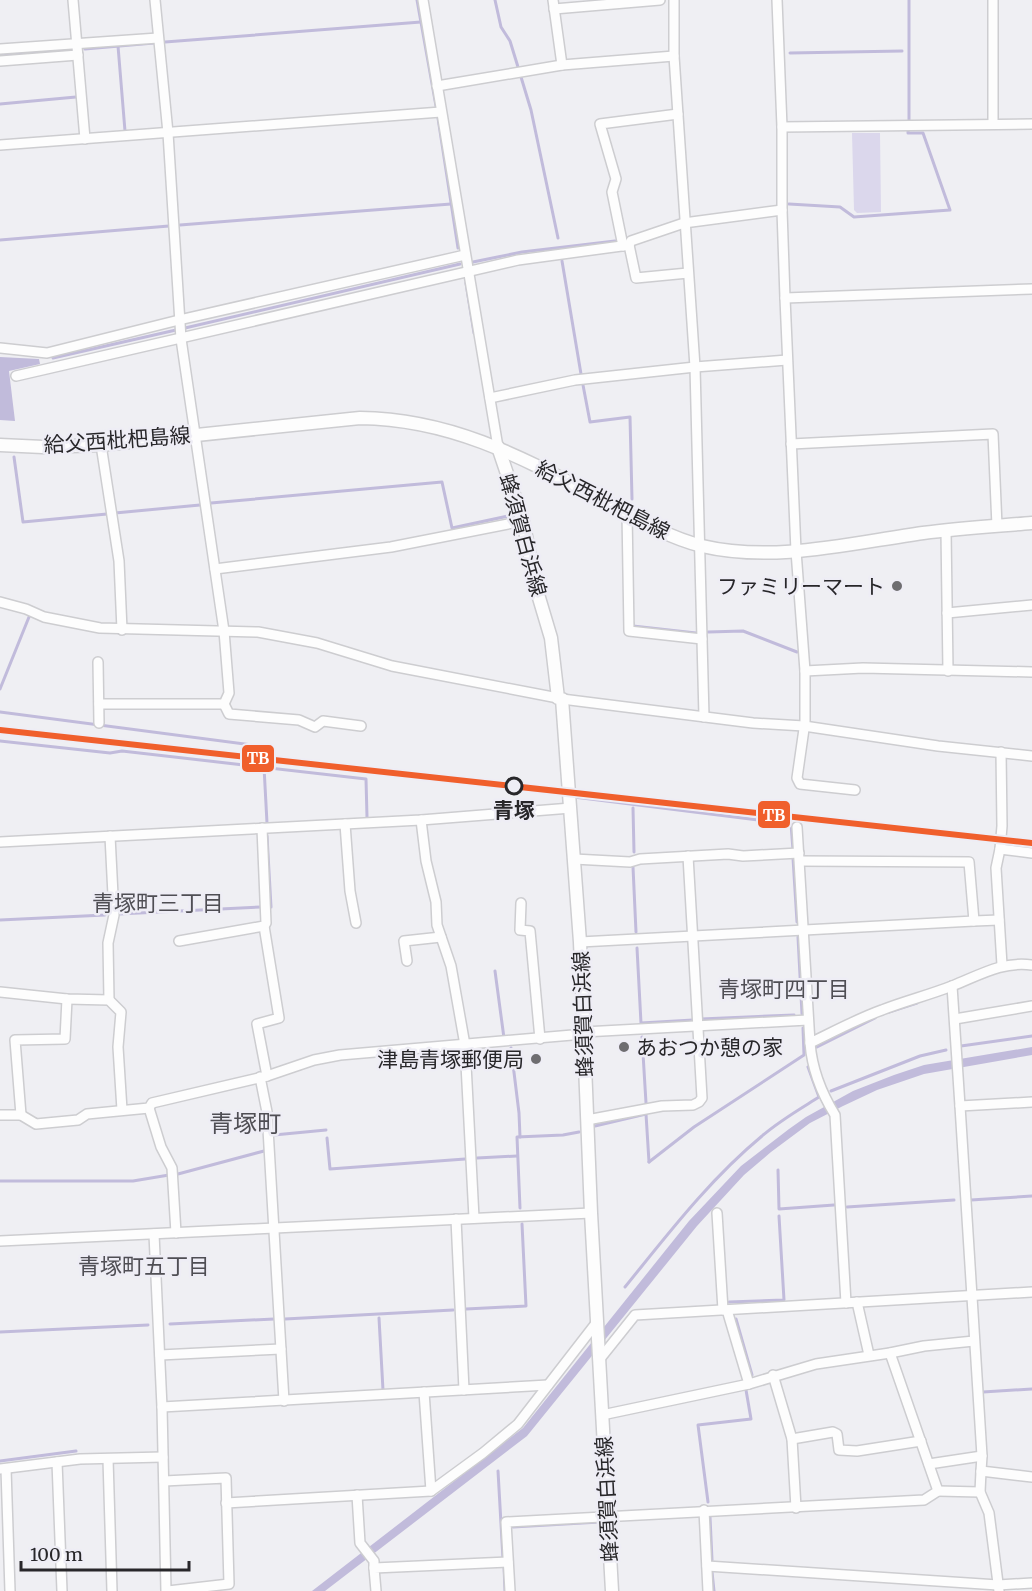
<svg xmlns="http://www.w3.org/2000/svg" width="1032" height="1591" viewBox="0 0 1032 1591" font-family="Merriweather,'Noto Sans JP',serif">
  <rect width="100%" height="100%" fill="#efeff3"/>
  <polygon fill="#dbd7ec" points="852,133 880,133 881,212 857,213 854,210"/>
  <g fill="#c1bbdb">
    <polygon points="0,357 39,359 40,364 9,371 15,421 0,420"/>
    <polygon points="1032,1047 1032,1055 924,1074 877,1090 843,1106 810,1123 771,1152 744,1175 697,1226 527,1436 325,1591 312,1591 523,1428 689,1221 741,1166 789,1129 806,1117 853,1091 894,1075 924,1065"/>
  </g>
  <g fill="none" stroke-linecap="round" stroke-linejoin="round">
    <g stroke="#c1bbdb" stroke-width="3">
      <polyline points="417,0 436,106"/>
      <polyline points="495,0 501,27 510,41 518,67"/>
      <polyline points="165,42 421,22"/>
      <polyline points="118,46 125,131"/>
      <polyline points="85,49 154,43"/>
      <polyline points="790,53 902,51"/>
      <polyline points="0,56 70,50"/>
      <polyline points="521,77 531,110 558,238"/>
      <polyline points="0,104 76,97"/>
      <polyline points="438,118 458,248"/>
      <polyline points="909,122 909,0"/>
      <polyline points="789,204 840,207 854,217 950,210 923,133 908,133 908,131"/>
      <polyline points="180,225 451,204"/>
      <polyline points="0,240 169,226"/>
      <polyline points="562,261 581,374"/>
      <polyline points="473,262 522,252 615,241"/>
      <polyline points="466,283 474,333"/>
      <polyline points="185,328 460,264"/>
      <polyline points="53,358 176,330"/>
      <polyline points="583,385 590,422 630,417 632,499"/>
      <polyline points="14,457 23,522 107,514"/>
      <polyline points="211,503 442,482 452,528 513,515"/>
      <polyline points="115,513 200,505"/>
      <polyline points="633,623 633,626 696,633"/>
      <polyline points="708,632 743,631 797,652"/>
      <polyline points="0,689 29,617"/>
      <polyline points="0,712 268,747"/>
      <polyline points="0,741 110,753 122,751 366,779 367,817"/>
      <polyline points="264,767 267,823"/>
      <polyline points="574,797 791,824 793,850"/>
      <polyline points="633,808 634,852"/>
      <polyline points="267,836 271,907"/>
      <polyline points="793,858 797,922"/>
      <polyline points="633,867 636,932"/>
      <polyline points="119,914 261,907"/>
      <polyline points="0,920 105,915"/>
      <polyline points="798,937 802,1014"/>
      <polyline points="637,948 641,1023 693,1020"/>
      <polyline points="495,971 504,1038"/>
      <polyline points="889,1012 917,1003"/>
      <polyline points="701,1019 794,1015"/>
      <polyline points="642,1037 646,1103"/>
      <polyline points="961,1046 1032,1036"/>
      <polyline points="817,1047 875,1018"/>
      <polyline points="511,1048 519,1113 520,1137"/>
      <polyline points="831,1091 920,1056 946,1050"/>
      <polyline points="595,1126 646,1114 649,1162"/>
      <polyline points="274,1135 326,1130"/>
      <polyline points="327,1138 330,1169 465,1159"/>
      <polyline points="477,1158 517,1156"/>
      <polyline points="649,1162 694,1127 804,1055 803,1028"/>
      <polyline points="778,1170 779,1209 834,1205"/>
      <polyline points="178,1174 264,1151"/>
      <polyline points="0,1181 133,1181 169,1175"/>
      <polyline points="971,1200 1032,1196"/>
      <polyline points="847,1207 954,1200"/>
      <polyline points="520,1208 517,1137 563,1135 579,1132"/>
      <path d="M625 1287C668 1234 709 1180 762 1136 779 1121 800 1109 819 1097L808 1067"/>
      <polyline points="729,1302 784,1300 779,1216"/>
      <polyline points="466,1309 526,1306 522,1224"/>
      <polyline points="379,1318 383,1390"/>
      <polyline points="285,1319 453,1310"/>
      <polyline points="736,1319 752,1375"/>
      <polyline points="170,1324 274,1319"/>
      <polyline points="0,1332 148,1325"/>
      <polyline points="983,1392 1032,1389"/>
      <polyline points="0,1461 76,1451"/>
      <polyline points="498,1471 503,1559"/>
      <polyline points="708,1502 698,1425 751,1419 746,1390"/>
      <polyline points="710,1517 712,1560"/>
      <polyline points="513,1527 600,1522"/>
      <polyline points="504,1566 505,1591"/>
      <polyline points="712,1572 714,1591"/>
    </g>
    <g stroke="#cdcdd0" stroke-width="12">
      <g id="minor">
        <polyline points="73,0 85,139"/>
        <polyline points="423,0 498,447"/>
        <polyline points="553,0 562,65"/>
        <polyline points="674,0 674,56 695,367 704,717"/>
        <polyline points="777,0 782,127 782,210 785,298 796,551 805,671 805,722 797,778 800,784 855,790"/>
        <polyline points="554,9 660,0"/>
        <polyline points="0,49 158,38"/>
        <polyline points="0,61 78,55"/>
        <polyline points="437,86 562,65 674,56"/>
        <polyline points="993,124 993,0"/>
        <polyline points="782,127 1032,124"/>
        <polyline points="0,145 441,112"/>
        <polyline points="629,245 631,241 684,223 782,210"/>
        <polyline points="623,246 612,192 616,179 600,124 678,114"/>
        <polyline points="785,298 1032,289"/>
        <polyline points="0,348 47,353 179,320 465,255"/>
        <polyline points="16,376 518,260 629,245 636,278 688,273"/>
        <polyline points="490,398 575,380 695,367 787,360"/>
        <polyline points="791,444 993,434 997,526"/>
        <polyline points="101,445 119,561 122,630"/>
        <polyline points="627,513 629,631 702,639"/>
        <polyline points="946,531 948,671"/>
        <polyline points="215,569 391,547 523,521"/>
        <polyline points="0,602 26,609 44,617 100,628 258,632 317,643 392,666 558,698"/>
        <polyline points="947,613 1032,605"/>
        <polyline points="98,662 99,723"/>
        <polyline points="805,671 863,668 1032,672"/>
        <polyline points="562,699 753,723 804,726 938,746 1032,756"/>
        <polyline points="99,704 224,704 229,693 224,631 181,339 168,133 155,0"/>
        <polyline points="224,704 229,714 299,720 315,727 323,721 361,726"/>
        <polyline points="421,820 426,861 436,902 437,925 451,966 465,1045 474,1218"/>
        <polyline points="345,824 350,891 356,923"/>
        <path d="M797 827 810 1043C833 1032 857 1019 882 1010 905 1001 929 995 952 986 980 975 1002 961 1032 965"/>
        <polyline points="0,842 421,820 571,808"/>
        <polyline points="1000,849 1002,826 1001,752"/>
        <polyline points="574,859 630,862 640,859 728,854 743,856 799,853"/>
        <polyline points="521,903 520,930 530,931 540,1039"/>
        <polyline points="974,921 999,920"/>
        <polyline points="264,926 279,1018 257,1024 267,1076"/>
        <polyline points="179,941 264,926 266,923 262,828"/>
        <polyline points="580,942 974,921 969,862 800,861"/>
        <polyline points="407,961 404,941 441,937"/>
        <polyline points="1002,965 996,868 1000,849 1032,853"/>
        <polyline points="952,986 960,1106"/>
        <polyline points="0,992 67,999 109,1000 121,1012 118,1047 122,1110"/>
        <polyline points="109,1000 108,943 114,915 110,836"/>
        <polyline points="955,1019 1032,1006"/>
        <polyline points="584,1032 808,1020"/>
        <path d="M810 1043C812 1068 822 1094 835 1115L846 1303"/>
        <polyline points="260,1077 267,1112 284,1401"/>
        <polyline points="1032,1102 960,1106 982,1456 981,1471 1032,1477"/>
        <polyline points="149,1108 161,1147 172,1168 176,1233"/>
        <polyline points="0,1115 21,1115 36,1124 78,1120 87,1114 149,1108 152,1103 267,1076 314,1060 340,1055 584,1034"/>
        <polyline points="21,1115 15,1040 65,1039 67,999"/>
        <polyline points="587,1120 662,1106 693,1105 699,1102 702,1098 688,856"/>
        <polyline points="717,1213 723,1310"/>
        <polyline points="456,1219 464,1390"/>
        <polyline points="154,1234 162,1407 166,1591"/>
        <polyline points="0,1241 591,1213"/>
        <polyline points="857,1302 869,1355"/>
        <polyline points="727,1310 749,1384"/>
        <polyline points="160,1355 281,1349"/>
        <polyline points="599,1360 635,1315 1032,1292"/>
        <polyline points="773,1375 792,1439 796,1508"/>
        <polyline points="424,1392 431,1491"/>
        <polyline points="162,1407 548,1385"/>
        <polyline points="602,1415 749,1384 816,1364 890,1353 924,1346 974,1341"/>
        <polyline points="792,1439 833,1432 837,1434 839,1450 857,1451 921,1441"/>
        <polyline points="108,1459 112,1591"/>
        <polyline points="57,1462 62,1591"/>
        <polyline points="929,1464 982,1456"/>
        <polyline points="0,1469 80,1459 163,1457"/>
        <polyline points="6,1469 10,1591"/>
        <polyline points="981,1471 980,1492 989,1513 999,1591"/>
        <polyline points="164,1481 226,1478 229,1584 168,1591"/>
        <polyline points="938,1491 980,1492"/>
        <polyline points="357,1495 360,1543 374,1561 374,1568"/>
        <polyline points="226,1503 431,1491 483,1453 518,1424 597,1322"/>
        <polyline points="704,1510 708,1591"/>
        <polyline points="707,1566 998,1585 1032,1583"/>
        <polyline points="376,1591 374,1568 508,1562"/>
        <polyline points="510,1591 506,1522 924,1500 938,1491 890,1353"/>
      </g>
    </g>
    <g stroke="#cdcdd0" stroke-width="15">
      <g id="secondary">
        <path d="M0 445 43 447 101 445 360 418C452 419 523 458 603 500 634 517 666 537 702 546 774 563 851 543 923 533 959 528 996 526 1032 523"/>
        <polyline points="498,447 523,521 537,591 551,638 558,698 562,699 580,942 591,1213 612,1591"/>
      </g>
    </g>
    <use href="#minor" stroke="#fdfdfd" stroke-width="9"/>
    <use href="#secondary" stroke="#fdfdfd" stroke-width="12"/>
    <g stroke="#eeedf5" stroke-width="10">
      <polyline id="rail-1" points="0,730 1032,843"/>
    </g>
    <use href="#rail-1" stroke="#f05f2c" stroke-width="6"/>
  </g>
  <g fill="#6e6d70" stroke="#eeedf5" stroke-width="2">
    <circle cx="897" cy="586" r="6"/>
    <circle cx="624" cy="1047" r="6"/>
    <circle cx="536" cy="1059" r="6"/>
  </g>
  <circle fill="#eeedf5" stroke="#28272a" stroke-width="3" cx="514" cy="786" r="8"/>
  <g text-anchor="middle" dominant-baseline="central" stroke-width="5" stroke-linejoin="round" paint-order="stroke">
    <g font-size="21" fill="#28272a" stroke="#eeedf5">
      <text transform="translate(117 440) rotate(-4)">給父西枇杷島線</text>
      <text transform="translate(603 500) rotate(27)">給父西枇杷島線</text>
      <text transform="translate(523 535) rotate(75)">蜂須賀白浜線</text>
      <text transform="translate(583 1014) rotate(-92)">蜂須賀白浜線</text>
      <text transform="translate(607 1499) rotate(-93)">蜂須賀白浜線</text>
    </g>
    <g font-size="21" fill="#28272a" stroke="#eeedf5" text-anchor="end">
      <text x="885" y="586">ファミリーマート</text>
      <text x="636" y="1047" text-anchor="start">あおつか憩の家</text>
      <text x="524" y="1059">津島青塚郵便局</text>
    </g>
    <g font-size="21" font-weight="bold" fill="#28272a" stroke="#eeedf5">
      <text x="514" y="810">青塚</text>
    </g>
    <g font-size="22" fill="#4f4e54" stroke="#eeedf5">
      <text x="158" y="903">青塚町三丁目</text>
      <text x="784" y="989">青塚町四丁目</text>
      <text x="144" y="1266">青塚町五丁目</text>
    </g>
    <g font-size="24" fill="#4f4e54" stroke="#eeedf5">
      <text x="245" y="1123">青塚町</text>
    </g>
  </g>
  <g stroke="#eeedf5" stroke-width="2">
    <rect x="241" y="744" width="34" height="29" rx="6" fill="#f05f2c"/>
    <rect x="757" y="800" width="34" height="29" rx="6" fill="#f05f2c"/>
  </g>
  <g font-size="16" text-anchor="middle" font-weight="bold" fill="#fff">
    <text x="258" y="764">TB</text>
    <text x="774" y="821">TB</text>
  </g>
  <path d="M21 1561v9h168v-9" fill="none" stroke="#28272a" stroke-width="3"/>
  <text x="30" y="1561" font-size="18" fill="#28272a" stroke="#eeedf5" stroke-width="4.5" paint-order="stroke">100 m</text>
</svg>
